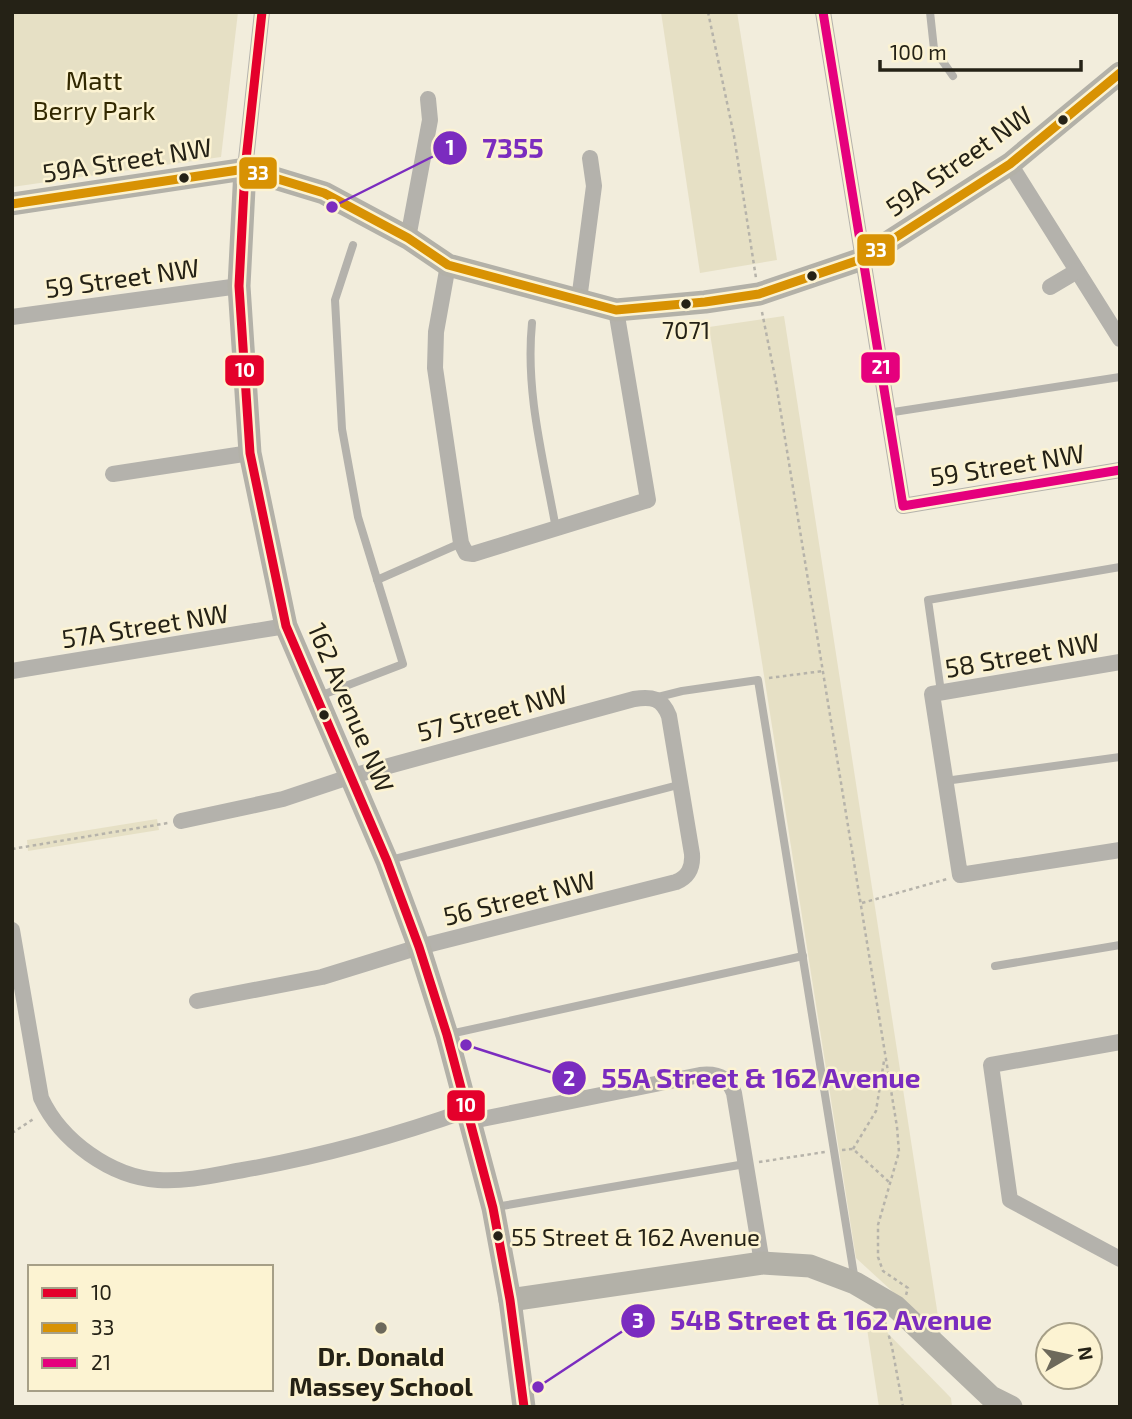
<svg xmlns="http://www.w3.org/2000/svg" width="1132" height="1419" viewBox="0 0 1132 1419" font-family="'Exo 2',sans-serif">
  <rect width="100%" height="100%" fill="#f2eddc"/>
  <g fill="#e6e0c5">
    <polygon points="12,12 238,12 221,157 12,187"/>
    <polygon points="661,12 737,12 777,260 700,273"/>
    <polygon points="784,316 941,1336 856,1258 709,327"/>
    <polygon points="157,819 159,830 28,851 27,840"/>
    <polygon points="864,1309 951,1398 952,1407 879,1407"/>
  </g>
  <g fill="none" stroke-linecap="round" stroke-linejoin="round">
    <g stroke="#b6b3aa" stroke-width="2.5" stroke-dasharray="3.5 3.5" stroke-linecap="butt">
      <polyline points="708,12 734,136 756,278"/>
      <polyline points="762,312 775,377 897,1127 899,1152 878,1225 878,1257 883,1271 908,1288 906,1295"/>
      <polyline points="769,678 823,671"/>
      <polyline points="12,849 168,823"/>
      <polyline points="862,903 947,879"/>
      <polyline points="12,1133 35,1118"/>
      <polyline points="853,1149 876,1111 884,1061"/>
      <polyline points="842,1150 853,1149 889,1182"/>
      <polyline points="759,1162 825,1152"/>
      <polyline points="885,1322 892,1347 903,1407"/>
    </g>
    <g stroke="#b4b2ac" stroke-width="8">
      <polyline points="930,12 934,49 953,76"/>
      <path d="M532 323C525 393 544 461 556 529"/>
      <polyline points="887,413 1120,377"/>
      <polyline points="377,580 461,543"/>
      <polyline points="941,692 928,600 1120,567"/>
      <polyline points="317,697 403,664 358,517 342,429 335,300 353,245"/>
      <polyline points="654,698 682,691 758,680 855,1281"/>
      <polyline points="945,781 1120,757"/>
      <polyline points="390,860 682,784"/>
      <polyline points="995,966 1120,945"/>
      <polyline points="450,1034 803,956"/>
      <polyline points="496,1207 745,1164"/>
    </g>
    <g stroke="#b4b2ac" stroke-width="16">
      <polyline points="823,12 903,506 1120,470"/>
      <polyline points="1010,164 1120,339"/>
      <polyline points="245,169 262,12"/>
      <polyline points="408,238 430,120 428,99"/>
      <polyline points="448,265 436,332 435,368 461,543 466,553 473,554 648,500 616,310"/>
      <polyline points="1050,287 1077,271"/>
      <polyline points="579,300 594,186 590,158"/>
      <polyline points="12,317 239,286"/>
      <polyline points="113,474 250,453"/>
      <polyline points="1120,662 932,694 960,875 1120,850"/>
      <polyline points="12,671 286,626"/>
      <path d="M181 821 283 799 352 776 634 699C652 696 662 698 669 716L692 854C693 868 688 877 676 882L419 947 322 977 197 1001"/>
      <path d="M12 930 41 1098C61 1141 111 1177 158 1180 186 1182 215 1175 243 1170 323 1156 392 1137 468 1110"/>
      <polyline points="1120,1042 991,1065 1010,1200 1120,1259"/>
      <path d="M472 1121 700 1075C717 1073 728 1077 734 1093L762 1263"/>
    </g>
    <g stroke="#b3b1a8" stroke-width="23">
      <polyline points="245,169 239,286 250,453 286,626 387,861 419,947 447,1035 493,1208 510,1300 524,1407"/>
      <polyline points="12,204 245,169 324,193 408,238 448,265 616,310 705,302 759,294 862,259 1010,164 1120,73"/>
      <polyline points="510,1300 762,1263 810,1266 855,1283 896,1307 991,1397 1011,1407"/>
    </g>
    <g stroke="#fcf3d2" stroke-width="14">
      <polyline id="bus-1" points="262,12 245,169 239,286 250,453 286,626 387,861 419,947 447,1035 493,1208 510,1300 524,1407"/>
    </g>
    <g stroke="#fcf3d2" stroke-width="14">
      <polyline id="bus-2" points="12,204 245,169 324,193 408,238 448,265 616,310 705,302 759,294 862,259 1010,164 1120,73"/>
    </g>
    <g stroke="#fcf3d2" stroke-width="14">
      <polyline id="bus-3" points="823,12 903,506 1120,470"/>
    </g>
    <use href="#bus-1" stroke="#e4002b" stroke-width="9"/>
    <use href="#bus-2" stroke="#d89203" stroke-width="9"/>
    <use href="#bus-3" stroke="#e5007d" stroke-width="9"/>
  </g>
  <g fill="#252216" stroke="#fcf3d2" stroke-width="2.5">
    <circle cx="1063" cy="120" r="6"/>
    <circle cx="184" cy="178" r="6"/>
    <circle cx="812" cy="276" r="6"/>
    <circle cx="686" cy="304" r="6"/>
    <circle cx="324" cy="715" r="6"/>
    <circle cx="498" cy="1236" r="6"/>
  </g>
  <circle fill="#6d695b" stroke="#fcf3d2" stroke-width="2.5" cx="381" cy="1328" r="7"/>
  <g text-anchor="middle" dominant-baseline="central" stroke-width="5" stroke-linejoin="round" paint-order="stroke">
    <g font-size="24" fill="#252216" stroke="#fcf3d2">
      <text x="686" y="329">7071</text>
      <text x="511" y="1236" text-anchor="start">55 Street &amp; 162 Avenue</text>
    </g>
    <g font-size="26" fill="#322800" stroke="#fcf3d2">
      <text x="94" y="79">Matt<tspan x="94" dy="30">Berry Park</tspan></text>
    </g>
    <g font-size="26" fill="#252216" stroke="#fcf3d2">
      <text transform="translate(127 159) rotate(-9)">59A Street NW</text>
      <text transform="translate(958 160) rotate(-35)">59A Street NW</text>
      <text transform="translate(122 277) rotate(-8)">59 Street NW</text>
      <text transform="translate(1007 464) rotate(-9)">59 Street NW</text>
      <text transform="translate(145 625) rotate(-9)">57A Street NW</text>
      <text transform="translate(1022 654) rotate(-10)">58 Street NW</text>
      <text transform="translate(352 707) rotate(67)">162 Avenue NW</text>
      <text transform="translate(492 712) rotate(-15)">57 Street NW</text>
      <text transform="translate(519 897) rotate(-14)">56 Street NW</text>
    </g>
    <g font-size="26" font-weight="bold" fill="#252216" stroke="#fcf3d2">
      <text x="381" y="1355">Dr. Donald<tspan x="381" dy="30">Massey School</tspan></text>
    </g>
  </g>
  <path fill="none" stroke="#7b2cbf" stroke-width="2.5" d="M332 207L450 148M466 1045L569 1078M538 1387L638 1321"/>
  <g fill="#7b2cbf" stroke="#fcf3d2" stroke-width="2.5">
    <circle cx="332" cy="207" r="7"/>
    <circle cx="466" cy="1045" r="7"/>
    <circle cx="538" cy="1387" r="7"/>
    <circle cx="450" cy="148" r="18"/>
    <circle cx="569" cy="1078" r="18"/>
    <circle cx="638" cy="1321" r="18"/>
  </g>
  <g font-size="21" text-anchor="middle" font-weight="bold" fill="#fff">
    <text x="450" y="155">1</text>
    <text x="569" y="1086">2</text>
    <text x="638" y="1328">3</text>
  </g>
  <g font-size="28" text-anchor="middle" font-weight="bold" fill="#7b2cbf" stroke="#fcf3d2" stroke-width="5" stroke-linejoin="round" paint-order="stroke">
    <text x="513" y="158">7355</text>
    <text x="761" y="1088">55A Street &amp; 162 Avenue</text>
    <text x="831" y="1330">54B Street &amp; 162 Avenue</text>
  </g>
  <g stroke="#fcf3d2" stroke-width="2.5">
    <rect x="238" y="156" width="40" height="34" rx="7" fill="#d89203"/>
    <rect x="856" y="233" width="40" height="34" rx="7" fill="#d89203"/>
    <rect x="860" y="351" width="41" height="33" rx="7" fill="#e5007d"/>
    <rect x="224" y="354" width="41" height="33" rx="7" fill="#e4002b"/>
    <rect x="446" y="1089" width="40" height="33" rx="7" fill="#e4002b"/>
  </g>
  <g font-size="19" text-anchor="middle" font-weight="bold" fill="#fff">
    <text x="258" y="180">33</text>
    <text x="876" y="257">33</text>
    <text x="881" y="374">21</text>
    <text x="245" y="377">10</text>
    <text x="466" y="1112">10</text>
  </g>
  <rect width="1132" height="1419" fill="none" stroke="#252216" stroke-width="28"/>
  <rect x="28" y="1265" width="245" height="126" fill="#fcf3d2" stroke="#a69f87" stroke-width="2"/>
  <rect x="42" y="1288" width="35" height="10" fill="#e4002b" stroke="#a69f87" stroke-width="2"/>
  <text x="91" y="1300" font-size="21" fill="#252216">10</text>
  <rect x="42" y="1323" width="35" height="10" fill="#d89203" stroke="#a69f87" stroke-width="2"/>
  <text x="91" y="1335" font-size="21" fill="#252216">33</text>
  <rect x="42" y="1358" width="35" height="10" fill="#e5007d" stroke="#a69f87" stroke-width="2"/>
  <text x="91" y="1370" font-size="21" fill="#252216">21</text>
  <g transform="translate(1069 1356) rotate(81)"><circle r="33" fill="#fcf3d2" stroke="#a69f87" stroke-width="2"/>
  <path d="M0-5L12 26L0 18L-12 26Z" fill="#6d695b"/>
  <text y="-10" font-size="19" font-weight="bold" text-anchor="middle" fill="#252216">N</text>
  </g>
  <path d="M880 60v10h201v-10" fill="none" stroke="#252216" stroke-width="3.5"/>
  <text x="890" y="60" font-size="21" fill="#252216" stroke="#fcf3d2" stroke-width="5" paint-order="stroke">100 m</text>
</svg>
